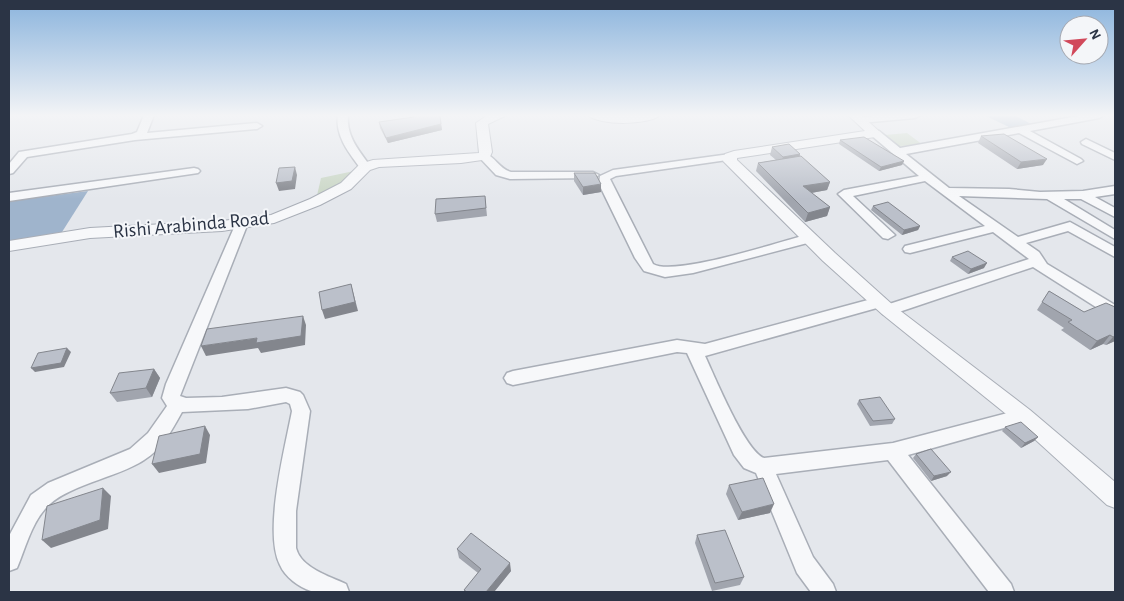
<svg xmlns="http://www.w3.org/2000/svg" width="1124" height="601" viewBox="0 0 1124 601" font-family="'Alegreya Sans',sans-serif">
  <rect width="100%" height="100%" fill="#e4e7ec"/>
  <g fill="#c9d6c5">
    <polygon points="907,133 923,145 899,146 885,135"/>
    <polygon points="354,171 359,175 316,200 321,178"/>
  </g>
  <g fill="#9fb4cc">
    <polygon points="984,115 1014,115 1037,127 1011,128"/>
    <polygon points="88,191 62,232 9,241 9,201"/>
  </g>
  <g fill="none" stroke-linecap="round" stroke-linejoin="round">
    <g stroke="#a9aeb7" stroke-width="3">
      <g id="minor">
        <polygon points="144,115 154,115 147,133 257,123 262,126 257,129 135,140 27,157 13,173 9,174 9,164 19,152 132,134 137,132"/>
        <path d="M338 115H348C346 136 359 151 371 167L369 169H361C349 153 335 136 338 115Z"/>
        <polygon points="884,115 920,115 915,118 860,123 855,120 860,117"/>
        <polygon points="1084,115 1104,115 1099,118 1030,131 1081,159 1083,161 1077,164 1019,133 906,154 949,188 1009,189 1040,192 1083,191 1115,186 1115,194 1095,197 1115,208 1115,217 1081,199 1064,199 1115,230 1115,239 1047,199 959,196 1018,237 1070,222 1115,247 1115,257 1068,231 1026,243 1039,252 1047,264 1115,305 1115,317 1110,316 1033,267 893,314 888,315 883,314 880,310 883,306 1029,259 993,232 910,253 905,252 903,249 905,246 985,226 925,181 853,196 895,235 888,239 883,238 838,194 844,190 919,176 871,135 870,133 871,131 879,131 900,148"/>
        <polygon points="1086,139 1115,153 1115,160 1082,144 1081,142"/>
        <path d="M484 153C495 156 499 169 511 172H593L599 175 593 178 510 179 496 175 478 156Z"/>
        <path d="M730 154 736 157 734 159 616 176 610 179 653 264C675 277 781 241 810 234L815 235 817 238 815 241 693 273 665 277 644 271 635 258 599 184 600 176 613 170Z"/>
        <polygon points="194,168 198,169 200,171 198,173 9,201 9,193"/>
        <path d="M242 219 248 223 180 396 186 398 222 397 286 388 300 392 303 395 310 411 296 511V548C301 568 329 576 346 584L349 592C338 592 322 595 311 591 299 587 285 577 280 565 263 532 285 448 292 411L290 404 286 402 248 409 182 412C172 430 162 449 144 460 117 478 65 485 45 509 31 525 25 549 17 568L9 571V536L31 495 48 483 130 449 148 433 167 406 162 398 166 384 236 223Z"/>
        <path d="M879 297 884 298 887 302 884 306 705 356C715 377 745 451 764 458L893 443 1023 409 1029 411 1032 416 1029 421 908 455 1011 584 1014 592H989L888 460 776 474 813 557 833 584 836 592H811L797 573 756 473 744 468 734 455 687 353 677 352 513 385 507 383 504 378 507 373 513 371 677 340 705 344Z"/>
      </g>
    </g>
    <g stroke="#a9aeb7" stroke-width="2">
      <g id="tertiary">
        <polygon points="488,115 507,115 488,124 492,152 489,159 461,163 379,167 370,170 351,189 320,205 274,223 222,231 90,238 9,251 9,241 90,228 222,221 271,215 310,199 341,183 360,164 373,160 479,153 476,123"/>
        <path d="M588 115H660C650 125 599 126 588 115Z"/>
        <polygon points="848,115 861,115 881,133 875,137 737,158 737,160 835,253 894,306 1030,410 1115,482 1115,508 1107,505 1016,422 882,314 823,261 723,161 725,154 734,151 865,131"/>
      </g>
    </g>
    <use href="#minor" fill="#f7f8fa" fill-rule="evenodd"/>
    <use href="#tertiary" fill="#f7f8fa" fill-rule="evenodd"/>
  </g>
  <g fill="#a1a5ae">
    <polygon points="412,115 440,115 442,130 388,143 380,128 379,122 413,117"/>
    <polygon points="981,136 1043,165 1017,169 978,143"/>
    <polygon points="840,140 904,161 902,165 879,171 839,144"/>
    <polygon points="772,147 800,154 800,156 830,182 827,190 811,193 830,207 827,216 805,222 756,171 758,163 776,160 770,155"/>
    <polygon points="574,173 601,192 583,195 574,181"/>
    <polygon points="485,196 487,216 437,222 435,214"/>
    <polygon points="873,206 920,226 918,230 902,235 871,210"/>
    <polygon points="952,257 984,268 968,274 950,261"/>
    <polygon points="1049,291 1084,312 1115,308 1115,341 1106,345 1103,344 1090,350 1061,330 1064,328 1037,310"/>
    <polygon points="154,369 160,378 152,397 117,402 110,393"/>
    <polygon points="859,400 895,419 892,424 870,426 857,404"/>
    <polygon points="1005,427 1038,437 1034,441 1021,448 1002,431"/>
    <polygon points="916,454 947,476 931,481 913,458"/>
    <polygon points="729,485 770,513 738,520 726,494"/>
    <polygon points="697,535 744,577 740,585 712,591 695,543"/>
    <polygon points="457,549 511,571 494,592 464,592 464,590 478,573 459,558"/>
  </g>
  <g fill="#83868d">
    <polygon points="441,124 442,130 388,143 386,138"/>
    <polygon points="800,154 798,162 780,165 783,157"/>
    <polygon points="1047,159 1043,165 1017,169 1021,162"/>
    <polygon points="904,161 902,165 879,171 881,167"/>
    <polygon points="295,167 297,175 295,189 279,191 276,183"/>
    <polygon points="830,182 827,190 800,195 803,186"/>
    <polygon points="601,184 601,192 583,195 583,187"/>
    <polygon points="830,207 827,216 805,222 808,213"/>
    <polygon points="920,226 918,230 902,235 904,230"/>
    <polygon points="987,263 984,268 968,274 971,269"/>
    <polygon points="351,284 358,311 325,319 322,310"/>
    <polygon points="303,316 306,325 305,345 261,353 258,348 206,356 201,346 257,338"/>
    <polygon points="1110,335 1103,344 1090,350 1097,341"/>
    <polygon points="1115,336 1115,341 1106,345 1113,337"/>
    <polygon points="67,348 71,352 64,367 35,372 31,368"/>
    <polygon points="154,369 160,378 152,397 146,388"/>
    <polygon points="205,426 210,435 206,463 159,473 152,464"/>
    <polygon points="1038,437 1034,441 1021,448 1025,443"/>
    <polygon points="951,472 947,476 931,481 934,476"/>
    <polygon points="103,488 111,496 108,529 51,548 42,540"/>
    <polygon points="774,504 770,513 738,520 742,512"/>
    <polygon points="510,563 511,571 494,592 486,592"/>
  </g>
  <g fill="#bbc0ca" stroke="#83868d">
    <polygon points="413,115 440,115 441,124 386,138 379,122 414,117"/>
    <polygon points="1004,134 1047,159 1021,162 981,136"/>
    <polygon points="864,137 904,161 881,167 840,140"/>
    <polygon points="789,144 800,154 783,157 772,147"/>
    <polygon points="801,156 830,182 803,186 830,207 808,213 758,163"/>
    <polygon points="295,167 292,181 276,183 279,168"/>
    <polygon points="574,173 595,173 601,184 583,187"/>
    <polygon points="485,196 486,208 435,214 436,199"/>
    <polygon points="888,202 920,226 904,230 873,206"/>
    <polygon points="968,251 987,263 971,269 952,257"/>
    <polygon points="351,284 355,302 322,310 319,292"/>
    <polygon points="1049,291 1084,312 1106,303 1115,307 1115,336 1113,337 1110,335 1097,341 1068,322 1072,320 1042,302"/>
    <polygon points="303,316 301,336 256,343 257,338 201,346 207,329"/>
    <polygon points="67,348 61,363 31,368 38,353"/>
    <polygon points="154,369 146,388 110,393 119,373"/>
    <polygon points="880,397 895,419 873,421 859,400"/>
    <polygon points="1021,422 1038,437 1025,443 1005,427"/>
    <polygon points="205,426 200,454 152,464 159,436"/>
    <polygon points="931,449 951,472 934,476 916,454"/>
    <polygon points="763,478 774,504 742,512 729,485"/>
    <polygon points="103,488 100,520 42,540 47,506"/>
    <polygon points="725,530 744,577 715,583 697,535"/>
    <polygon points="471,533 510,563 486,592 467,592 464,590 481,569 457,549"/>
  </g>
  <linearGradient id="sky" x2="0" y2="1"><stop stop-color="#8bb4dd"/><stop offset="0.58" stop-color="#f3f4f6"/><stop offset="1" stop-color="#f3f4f6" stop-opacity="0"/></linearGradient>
  <rect width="1124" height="199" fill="url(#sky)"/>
  <g text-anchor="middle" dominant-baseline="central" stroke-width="4" stroke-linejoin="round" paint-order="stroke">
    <g font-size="20" fill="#2b3445" stroke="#f4f6f9">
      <text transform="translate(191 225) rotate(-5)">Rishi Arabinda Road</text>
    </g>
  </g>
  <rect width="1124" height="601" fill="none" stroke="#2b3445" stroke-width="20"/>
  <g transform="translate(1084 40) rotate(63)"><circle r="24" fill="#f4f6f9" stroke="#a4a8b1"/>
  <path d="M0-4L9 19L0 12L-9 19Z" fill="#d1495b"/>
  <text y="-8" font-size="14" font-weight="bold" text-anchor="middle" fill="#2b3445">N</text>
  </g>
</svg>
